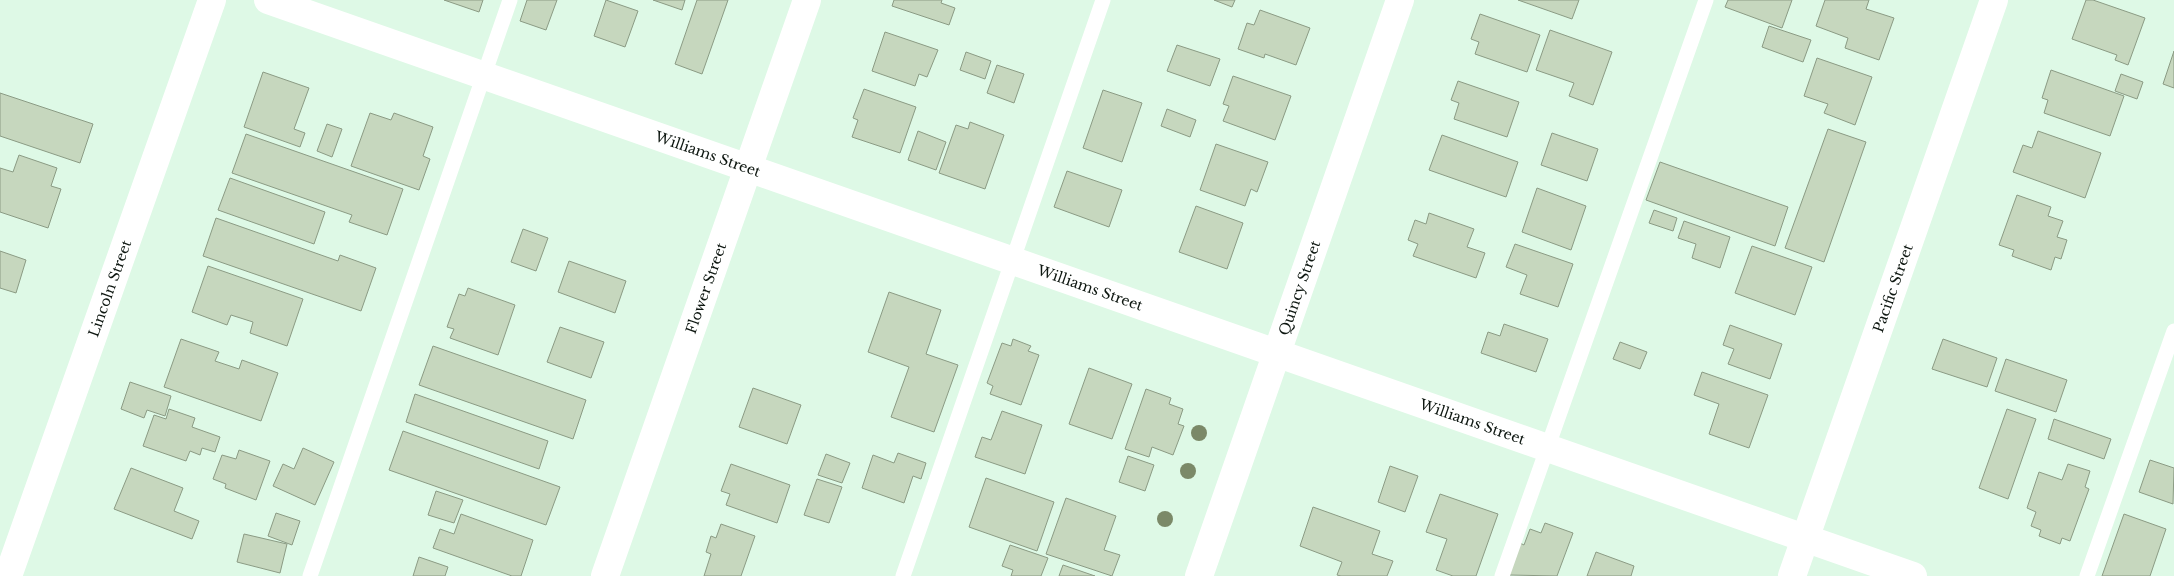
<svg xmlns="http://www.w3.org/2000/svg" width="2174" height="576" viewBox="0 0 2174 576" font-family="'Libre Baskerville',serif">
  <rect width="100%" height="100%" fill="#def9e6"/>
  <g fill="#c6d7be" stroke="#8b9b84">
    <polygon points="444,0 483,0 479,12"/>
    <polygon points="527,0 557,0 546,30 520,21"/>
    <polygon points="606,0 638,11 625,47 594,36"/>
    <polygon points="653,0 685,0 682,10"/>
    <polygon points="697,0 728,0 702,74 675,64"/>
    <polygon points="894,0 942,0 941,3 955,8 949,25 892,6"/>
    <polygon points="1214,0 1235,0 1232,7"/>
    <polygon points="1518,0 1579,0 1572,19"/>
    <polygon points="1728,0 1792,0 1782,28 1725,7"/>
    <polygon points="1825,0 1869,0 1866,9 1894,18 1879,60 1845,48 1848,38 1816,26"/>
    <polygon points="2086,0 2093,0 2145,18 2128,65 2115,60 2117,55 2072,39"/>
    <polygon points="1260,10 1310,28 1296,65 1265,54 1264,58 1238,49 1247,23 1254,25"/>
    <polygon points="1480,14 1540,35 1527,72 1475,54 1479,42 1471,39"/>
    <polygon points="1769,26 1811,40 1803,62 1762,47"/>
    <polygon points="1550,30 1612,52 1593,105 1569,96 1574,83 1536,70"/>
    <polygon points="885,32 938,50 927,77 919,74 915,86 872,71"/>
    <polygon points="1177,45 1220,59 1210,86 1167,71"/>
    <polygon points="2174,51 2174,88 2163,84"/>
    <polygon points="966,52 991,61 985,79 960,70"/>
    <polygon points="1817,58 1872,77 1855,125 1824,113 1828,104 1804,96"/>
    <polygon points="997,65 1024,74 1014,103 987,93"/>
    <polygon points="2051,70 2124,96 2110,136 2044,113 2048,100 2042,98"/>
    <polygon points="263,72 309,88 294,129 305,133 300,147 244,127"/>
    <polygon points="2121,74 2143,82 2137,99 2115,91"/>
    <polygon points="1233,76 1291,96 1275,140 1223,121 1229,106 1223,104"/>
    <polygon points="1458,81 1519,102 1507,137 1454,119 1459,103 1451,100"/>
    <polygon points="864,89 916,107 900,153 852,137 858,120 853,118"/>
    <polygon points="1103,90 1142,103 1122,162 1083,148"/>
    <polygon points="0,93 93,124 80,163 0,136"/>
    <polygon points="1167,109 1196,120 1190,137 1161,126"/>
    <polygon points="370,113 391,120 394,113 433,127 423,156 430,159 419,190 351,166"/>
    <polygon points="970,122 1004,135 985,189 939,173 956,125 968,129"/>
    <polygon points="327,124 342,129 332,157 317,151"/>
    <polygon points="1828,129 1866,142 1824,262 1785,248"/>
    <polygon points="918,131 946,142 936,170 908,160"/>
    <polygon points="2038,131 2101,153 2085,198 2013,172 2023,145 2032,148"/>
    <polygon points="1552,133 1598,149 1587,181 1541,165"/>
    <polygon points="246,134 403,189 387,235 349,222 352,215 232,173"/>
    <polygon points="1442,135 1518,162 1506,197 1429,170"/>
    <polygon points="1216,144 1268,162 1257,192 1251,189 1245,206 1200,190"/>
    <polygon points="19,155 57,168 51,186 61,189 48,228 0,212 0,168 13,172"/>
    <polygon points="1660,162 1788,207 1775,246 1646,200"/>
    <polygon points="1067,171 1122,190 1109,227 1054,207"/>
    <polygon points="230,178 325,212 314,244 218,210"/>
    <polygon points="1537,188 1586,206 1571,250 1522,232"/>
    <polygon points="2017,195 2051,207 2048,216 2063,221 2057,237 2067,240 2061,259 2055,257 2051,270 2012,256 2014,250 1999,245"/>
    <polygon points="1196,206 1243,223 1227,269 1179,252"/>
    <polygon points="1654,210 1677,218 1673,231 1649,223"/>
    <polygon points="1429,213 1474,229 1467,247 1485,253 1476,278 1413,256 1418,244 1408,240 1415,220 1426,224"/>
    <polygon points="216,218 338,261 340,255 376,268 361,311 203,256"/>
    <polygon points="1684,221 1730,237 1720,268 1692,258 1696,244 1678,238"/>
    <polygon points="523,229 548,238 536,271 511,262"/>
    <polygon points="1515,244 1573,264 1558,307 1520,294 1527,275 1506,267"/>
    <polygon points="1752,246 1812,267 1795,315 1735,293"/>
    <polygon points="0,251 26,260 16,293 0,288"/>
    <polygon points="569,261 626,281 615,313 558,292"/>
    <polygon points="208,266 303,299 287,346 250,333 253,322 231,315 227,325 192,312"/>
    <polygon points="468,288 515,305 498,355 450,338 454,329 447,327 459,294 465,296"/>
    <polygon points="889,292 941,310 926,354 958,365 934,432 891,417 909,367 868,352"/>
    <polygon points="1504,324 1548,339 1536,372 1481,353 1488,332 1500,336"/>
    <polygon points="1730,325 1782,344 1770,379 1728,364 1734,349 1723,345"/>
    <polygon points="560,327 604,342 591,378 547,362"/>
    <polygon points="181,339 219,352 215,361 239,369 242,360 278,373 261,421 164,387"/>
    <polygon points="1013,339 1031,346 1028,351 1039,355 1021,405 990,394 993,386 987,383 1002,343 1011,346"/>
    <polygon points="1943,339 1997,358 1987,387 1932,369"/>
    <polygon points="1620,342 1647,352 1640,369 1613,359"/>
    <polygon points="433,346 586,400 573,439 419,385"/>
    <polygon points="2006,359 2067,380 2056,412 1995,391"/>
    <polygon points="1089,368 1132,384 1112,439 1069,424"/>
    <polygon points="1702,372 1768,395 1749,448 1709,434 1719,404 1694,395"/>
    <polygon points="130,382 171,396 165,416 147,410 144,418 121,409"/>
    <polygon points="753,388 801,405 787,444 739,427"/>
    <polygon points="1146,389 1171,398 1169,404 1183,409 1178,424 1184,426 1173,455 1152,447 1149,457 1125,449"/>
    <polygon points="415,394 548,441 539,469 406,422"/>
    <polygon points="169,409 195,418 192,427 220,437 215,452 202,448 200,455 190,451 186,461 143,446 154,415 166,419"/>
    <polygon points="2007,409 2036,419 2008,499 1979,488"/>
    <polygon points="1002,411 1042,425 1025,474 975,457 982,437 991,440"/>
    <polygon points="2054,419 2111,439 2104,459 2048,439"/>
    <polygon points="403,431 560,487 546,525 389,470"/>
    <polygon points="303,448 334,462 315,505 273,486 283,464 294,469"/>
    <polygon points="239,450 270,461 256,500 225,488 226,484 213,479 222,455 236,459"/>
    <polygon points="898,453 926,463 921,479 913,476 904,503 862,488 873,455 894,463"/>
    <polygon points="826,454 850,463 842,483 818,475"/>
    <polygon points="1128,456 1154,465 1145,491 1119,482"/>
    <polygon points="2150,460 2174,468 2173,504 2139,492"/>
    <polygon points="731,464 790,485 777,523 726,505 730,494 721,491"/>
    <polygon points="2068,464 2090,471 2085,487 2089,489 2070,541 2062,538 2060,544 2039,536 2041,530 2031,526 2036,512 2027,508 2039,472 2062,480"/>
    <polygon points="1390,466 1418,476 1405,512 1378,502"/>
    <polygon points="131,468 183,488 174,511 199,521 192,539 114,509"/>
    <polygon points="986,478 1054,502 1037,551 969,527"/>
    <polygon points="817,479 842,487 829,523 804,515"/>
    <polygon points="436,491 463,500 454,523 428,515"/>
    <polygon points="1440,494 1498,514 1476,576 1453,576 1436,570 1447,539 1426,532"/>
    <polygon points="1066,498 1116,516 1104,550 1120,555 1112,576 1046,554"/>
    <polygon points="1313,507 1380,531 1372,554 1393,561 1387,576 1341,576 1337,575 1342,562 1300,546"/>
    <polygon points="276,513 300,521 292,545 268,536"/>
    <polygon points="461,514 533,540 521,576 512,576 433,548 440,529 454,534"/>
    <polygon points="2124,514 2166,529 2150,576 2102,576"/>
    <polygon points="1545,523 1573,533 1557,576 1509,575 1520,543 1524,545 1530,529 1541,533"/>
    <polygon points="721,524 755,536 741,576 704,576 711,554 706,552 711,536 716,538"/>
    <polygon points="244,534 287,544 280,573 237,562"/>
    <polygon points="1010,545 1048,558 1041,576 1011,576 1013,570 1002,566"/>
    <polygon points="1596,552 1634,566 1631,576 1587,576"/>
    <polygon points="419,557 448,567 445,576 413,576"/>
    <polygon points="1063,565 1095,576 1059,576"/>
  </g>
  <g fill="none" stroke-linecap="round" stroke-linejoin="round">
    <g stroke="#fff" stroke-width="15">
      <polyline points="310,576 510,0"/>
      <polyline points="903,576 1103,0"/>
      <polyline points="1502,576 1706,0"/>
      <polyline points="2087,576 2174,331"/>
    </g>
    <g stroke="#fff" stroke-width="28">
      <path id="s1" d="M268 0 1913 576"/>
      <path id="s2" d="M8 576 212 0"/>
      <path id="s3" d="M1199 576 1400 0"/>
      <path id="s4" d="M1792 576 1994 0"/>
    </g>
    <path stroke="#fff" stroke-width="28" id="s5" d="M605 576 807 0"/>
  </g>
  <g fill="#7b8968">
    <circle cx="1199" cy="433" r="8"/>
    <circle cx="1188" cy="471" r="8"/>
    <circle cx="1165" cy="519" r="8"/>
  </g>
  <g text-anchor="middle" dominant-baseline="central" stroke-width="4" stroke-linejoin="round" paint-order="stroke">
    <g font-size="14" fill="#0e1711" stroke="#def9e6">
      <text stroke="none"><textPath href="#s1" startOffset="466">Williams Street</textPath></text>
      <text stroke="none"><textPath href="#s2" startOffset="305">Lincoln Street</textPath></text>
      <text stroke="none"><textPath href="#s5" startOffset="305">Flower Street</textPath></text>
      <text stroke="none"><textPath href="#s1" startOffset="871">Williams Street</textPath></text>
      <text stroke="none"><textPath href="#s3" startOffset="305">Quincy Street</textPath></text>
      <text stroke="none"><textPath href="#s4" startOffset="305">Pacific Street</textPath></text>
      <text stroke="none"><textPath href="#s1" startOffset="1276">Williams Street</textPath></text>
    </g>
  </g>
</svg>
